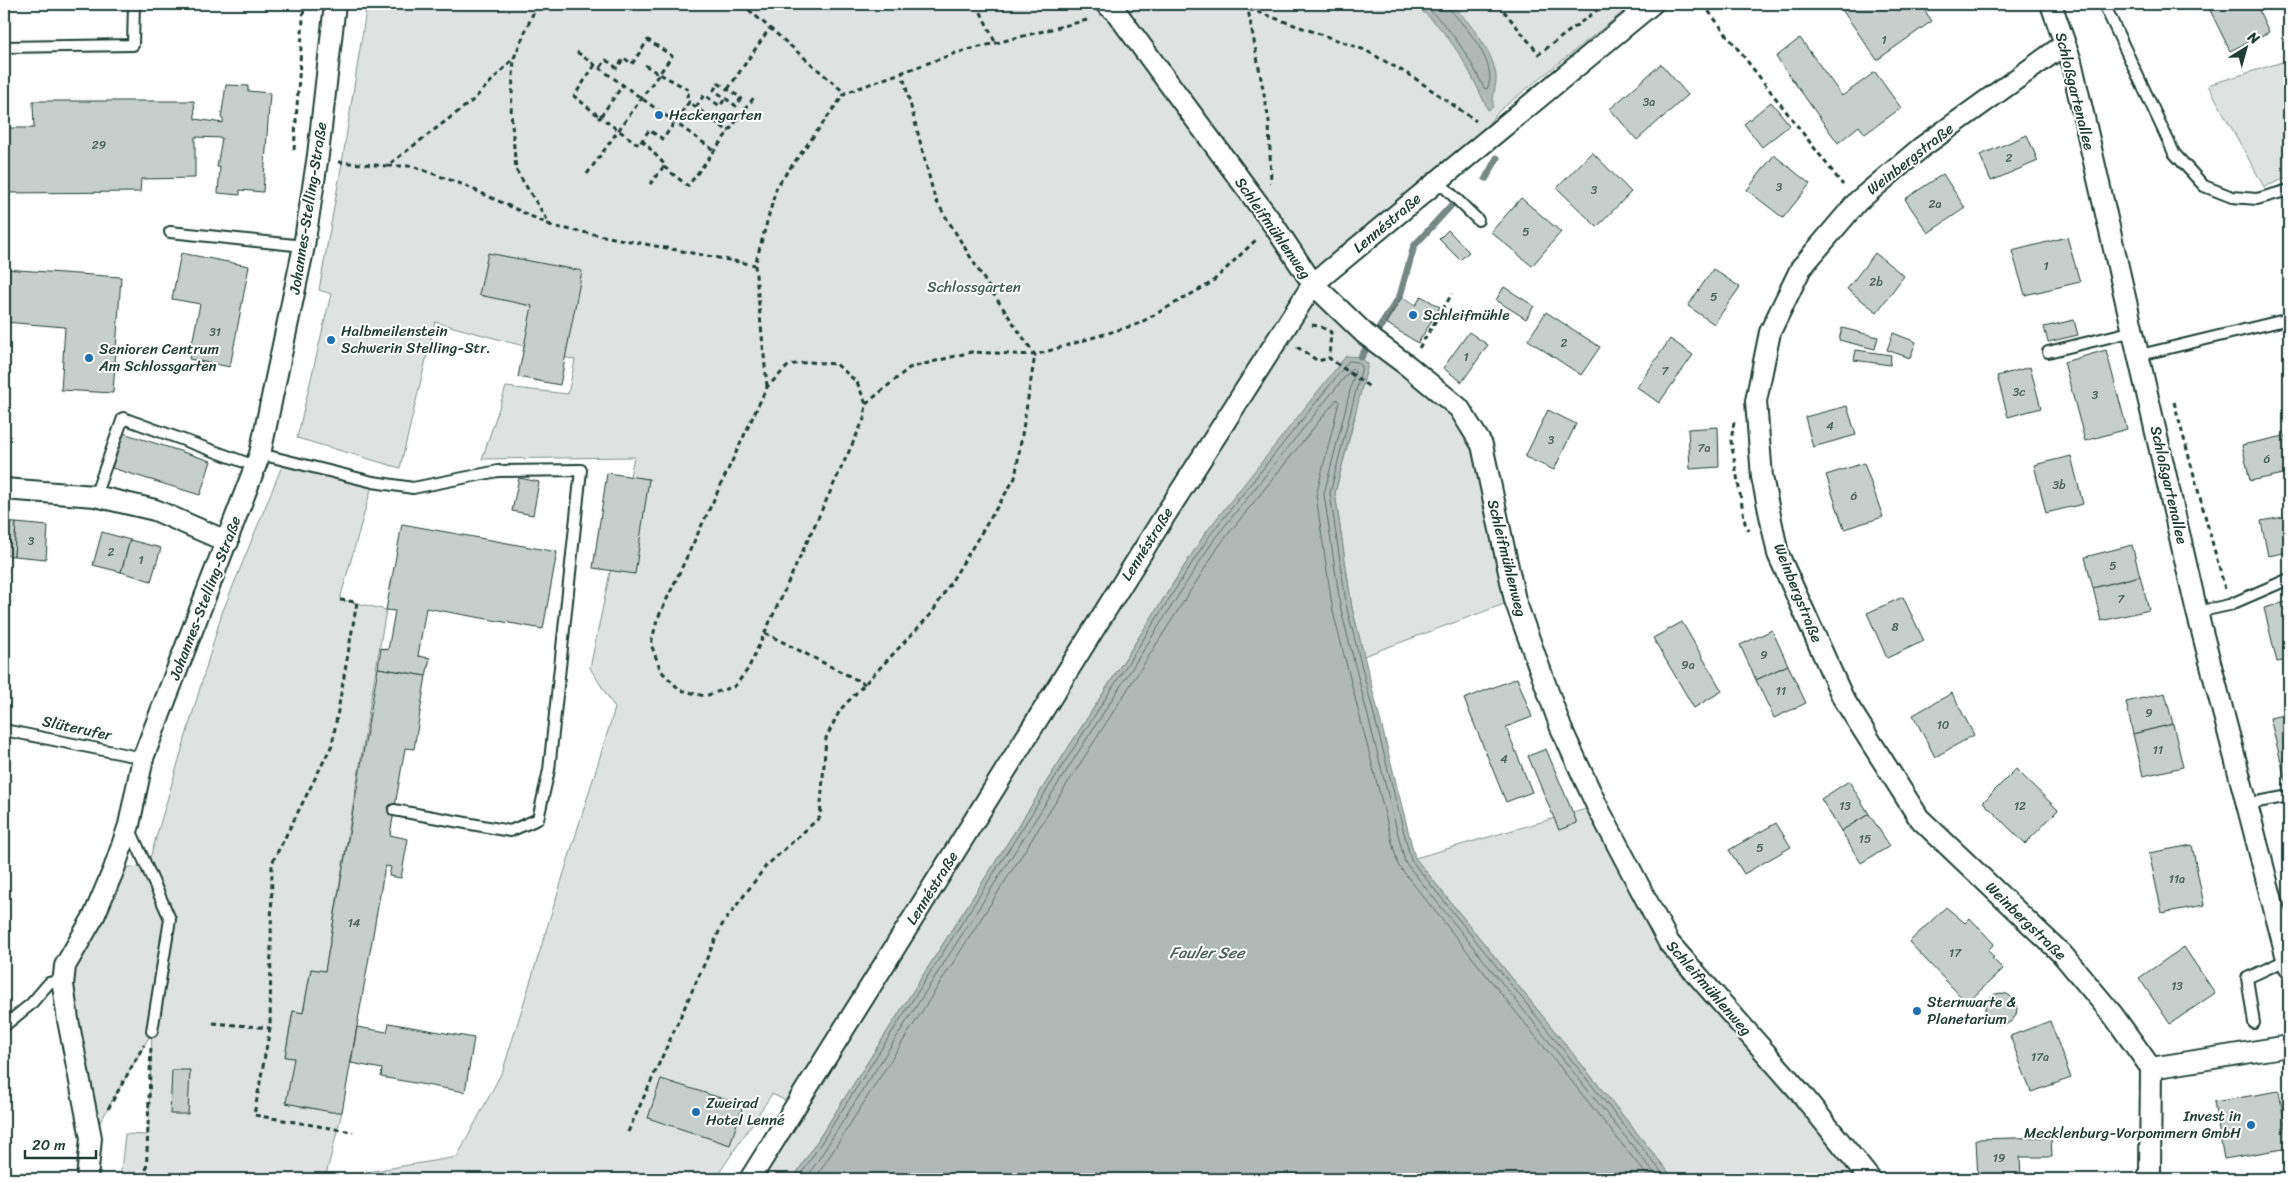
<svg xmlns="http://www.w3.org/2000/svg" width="2293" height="1183" viewBox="0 0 2293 1183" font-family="Sriracha,sans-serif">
  <rect width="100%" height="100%" fill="#fff"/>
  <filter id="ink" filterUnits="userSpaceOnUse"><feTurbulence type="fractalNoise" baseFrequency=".02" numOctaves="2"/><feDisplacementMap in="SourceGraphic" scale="10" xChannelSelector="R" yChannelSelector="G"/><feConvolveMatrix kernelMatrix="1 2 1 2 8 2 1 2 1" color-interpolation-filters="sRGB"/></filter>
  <g filter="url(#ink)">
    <g fill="#dee3e2" stroke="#7e908b">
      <polygon points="367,4 1633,4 1499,111 1447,173 1315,283 1482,445 1515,600 1364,656 1352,608 1335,493 1355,417 1206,532 793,1179 750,1179 790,1103 772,1094 715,1179 120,1179 125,1134 148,1135 152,1032 91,1138 68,1020 78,946 114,869 148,865 222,613 284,461 373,482 340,599 386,610 325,971 311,969 303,1013 293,1011 285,1056 294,1058 301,1107 342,1112 325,1179 457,1157 503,1070 615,708 590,668 634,457 482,459 506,387 568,394 575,360 435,322 400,468 297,438 331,294 319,290 342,163"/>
      <polygon points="2289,60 2289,177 2264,187 2208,85"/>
      <polygon points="1597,806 1669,943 1870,1179 1674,1179 1415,858"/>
    </g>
    <g fill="#afbab7" stroke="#758883">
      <path d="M1413 4H1451C1468 20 1494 52 1496 76 1497 85 1492 94 1493 107L1488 110C1469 69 1451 31 1413 4Z"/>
      <polygon points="1346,356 1361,357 1368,364 1335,493 1352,608 1415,858 1674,1179 793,1179 1206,532"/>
    </g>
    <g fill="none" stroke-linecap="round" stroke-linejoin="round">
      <g stroke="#596f68" stroke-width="1">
        <path d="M1422 4C1450 25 1469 56 1484 88L1487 89C1500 66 1465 25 1449 9L1448 4"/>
        <polyline points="798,1179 1210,535 1349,361 1358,362 1362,367 1330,493 1347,609 1411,860 1667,1179"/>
        <polyline points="806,1179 1215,538 1352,368 1355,371 1324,494 1341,610 1405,862 1659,1179"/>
        <polyline points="815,1179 1221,543 1337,399 1339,402 1316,496 1333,612 1398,865 1650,1179"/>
      </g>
      <g stroke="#758883" stroke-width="7">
        <polyline points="1486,178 1497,158"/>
        <polyline points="1361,357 1400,296 1414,246 1456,200"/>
      </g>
    </g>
    <g fill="#c7cfcc" stroke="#1f3d34">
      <polygon points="1838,4 1920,4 1932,21 1877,60"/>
      <polygon points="2207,4 2256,4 2269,32 2230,51"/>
      <polygon points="1800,38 1842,96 1875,72 1901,108 1865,134 1859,126 1838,143 1776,57"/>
      <polygon points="1661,64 1688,95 1637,140 1610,109"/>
      <polygon points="226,85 248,86 248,91 270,93 263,192 240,190 240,195 218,193 220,167 217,167 222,138 195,137 195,178 141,179 140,192 4,193 4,128 34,128 33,101 194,101 195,119 223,123 223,119 221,118"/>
      <polygon points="1771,102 1790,125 1762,147 1744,124"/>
      <polygon points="2027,135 2038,161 1991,181 1980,155"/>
      <polygon points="1592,152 1631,192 1597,227 1557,188"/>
      <polygon points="1774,155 1810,184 1783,218 1747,190"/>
      <polygon points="1943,174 1965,208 1928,233 1905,199"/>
      <polygon points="1521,198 1561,232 1532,266 1491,232"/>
      <polygon points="1448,230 1469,252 1460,260 1439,239"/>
      <polygon points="2067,237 2080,282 2025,295 2012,251"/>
      <polygon points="181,253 249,266 230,367 189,359 200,304 172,299"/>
      <polygon points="488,253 582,271 560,385 518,377 532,306 479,295"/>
      <polygon points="1875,253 1904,276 1877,312 1847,289"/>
      <polygon points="4,269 121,277 113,393 61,390 65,327 4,322"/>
      <polygon points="1713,269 1740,287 1714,324 1688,306"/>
      <polygon points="1504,287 1534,306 1526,319 1496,300"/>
      <polygon points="1421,296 1440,307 1418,343 1386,323 1402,297 1416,305"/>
      <polygon points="1546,312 1600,347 1581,375 1528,340"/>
      <polygon points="2074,320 2078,335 2048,342 2044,327"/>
      <polygon points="1842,328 1878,337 1875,349 1839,340"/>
      <polygon points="1469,332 1488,345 1462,382 1443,368"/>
      <polygon points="1893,333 1916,342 1910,358 1887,350"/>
      <polygon points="1670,339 1693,355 1659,403 1637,387"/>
      <polygon points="1856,350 1891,355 1890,365 1854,360"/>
      <polygon points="2106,350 2127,429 2085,441 2064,362"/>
      <polygon points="2030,367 2041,408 2008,417 1997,376"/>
      <polygon points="1847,406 1856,435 1813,447 1805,417"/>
      <polygon points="1548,410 1576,424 1554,470 1525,457"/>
      <polygon points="1718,427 1719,467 1690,469 1688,429"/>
      <polygon points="123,433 211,461 200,495 112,468"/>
      <polygon points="2289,435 2289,473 2250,481 2242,445"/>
      <polygon points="2071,456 2083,504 2046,513 2034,465"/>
      <polygon points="1864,463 1883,517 1844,529 1826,475"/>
      <polygon points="607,473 649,479 635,574 593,568"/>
      <polygon points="519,478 539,482 533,515 512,511"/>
      <polygon points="2289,516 2289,552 2268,556 2261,521"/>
      <polygon points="4,522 16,523 14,556 4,555"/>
      <polygon points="16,523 48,526 46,559 14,556"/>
      <polygon points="402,524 557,552 543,629 426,608 418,656 430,658 426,676 378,668 381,648 388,650 395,611 386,610"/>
      <polygon points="102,532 130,540 121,572 93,565"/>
      <polygon points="130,540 161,548 151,581 121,572"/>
      <polygon points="2132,545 2140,576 2093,588 2085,557"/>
      <polygon points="2140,576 2149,610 2101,621 2093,588"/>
      <polygon points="1903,597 1924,641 1887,658 1867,613"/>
      <polygon points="2289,601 2289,660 2277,662 2264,608"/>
      <polygon points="1682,622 1722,691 1694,708 1653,638"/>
      <polygon points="1772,630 1788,665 1756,680 1740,645"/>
      <polygon points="1788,665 1806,703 1774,718 1756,680"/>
      <polygon points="378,668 426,676 414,749 405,748 390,835 408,839 401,878 389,876 391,867 385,866 342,1112 331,1112 286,1103 294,1058 285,1057 293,1011 303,1013 311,969 325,971"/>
      <polygon points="1517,678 1532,717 1506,727 1532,792 1506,802 1464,699"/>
      <polygon points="1952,693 1974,735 1935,757 1913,715"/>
      <polygon points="2165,693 2173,724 2133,734 2126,702"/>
      <polygon points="2289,714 2289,786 2287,786 2270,718"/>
      <polygon points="2173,724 2183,767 2143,776 2133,734"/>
      <polygon points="1546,749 1577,823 1559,830 1528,756"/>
      <polygon points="2016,769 2058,810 2025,844 1983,802"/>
      <polygon points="1849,781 1869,814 1841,831 1821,799"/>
      <polygon points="1869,814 1890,846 1861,863 1841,831"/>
      <polygon points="1776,823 1791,847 1744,874 1729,850"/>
      <polygon points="2192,845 2204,905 2162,913 2149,853"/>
      <polygon points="1946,907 1965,923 1970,918 1994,944 1988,950 1994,957 1992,958 2003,969 1967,1003 1909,942"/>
      <polygon points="2184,947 2215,993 2170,1024 2139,978"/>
      <circle cx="2001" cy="1009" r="16"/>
      <polygon points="2050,1021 2071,1078 2031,1092 2010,1036"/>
      <polygon points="389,1023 474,1038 465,1092 381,1077 382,1069 351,1063 357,1027 387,1032"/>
      <polygon points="172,1070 190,1070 188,1114 170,1114"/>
      <polygon points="661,1079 743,1105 730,1145 648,1118"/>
      <polygon points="2279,1091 2289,1148 2224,1159 2214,1102"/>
      <polygon points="2051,1137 2052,1157 2020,1157 2021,1178 1978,1179 1976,1139"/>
    </g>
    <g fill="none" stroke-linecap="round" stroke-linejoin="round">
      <g stroke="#1f3d34" stroke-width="14">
        <g id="lane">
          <polyline points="2104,4 2174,153 2204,186 2232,197 2257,199 2289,190"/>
          <polyline points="4,47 133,45 134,4"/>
          <polyline points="1438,181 1478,220"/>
          <polyline points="170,232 304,246"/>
          <polyline points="2048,352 2134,331"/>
          <polyline points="2140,355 2289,319"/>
          <polyline points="260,454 373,482 413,488 498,471 581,470 549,770 538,819 510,831 394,810"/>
          <polyline points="95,496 123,418 255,466"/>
          <polyline points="2197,612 2229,605 2289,579"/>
          <polyline points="4,730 143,758"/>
          <polyline points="2247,804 2289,796"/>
          <polyline points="129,827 170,919 152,1031"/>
          <polyline points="2254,1023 2247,978 2286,960"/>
          <polyline points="4,1026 31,1004 49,983 63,979"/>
        </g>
      </g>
      <g stroke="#1f3d34" stroke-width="24">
        <g id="street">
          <polyline points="1106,4 1116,12 1273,224 1313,284 1365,334 1408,366 1459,408 1482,445 1515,600 1561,728 1597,806 1669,943 1800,1092 1870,1179"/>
          <polyline points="2051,4 2071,61 2197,612 2289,966"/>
          <polyline points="2065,44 1922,147 1858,201 1801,268 1770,332 1756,401 1762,477 1778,554 1843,698 1919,818 2062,954 2113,1015 2151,1068 2289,1046"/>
          <polyline points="4,489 95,496 155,510 228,542"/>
          <polyline points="87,1179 91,1138 68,1020 63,985 65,966 94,916 114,869 129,825 143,758 260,454 304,246 318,155 335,4"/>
          <polyline points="750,1179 1169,509 1313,284 1652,4"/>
          <polyline points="2147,1179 2150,1172 2151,1068"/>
        </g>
      </g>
      <g stroke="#1f3d34" stroke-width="3" stroke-dasharray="5 4" stroke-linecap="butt">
        <polyline points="537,4 514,58 511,113 516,170 551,226 755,265"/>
        <polyline points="742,4 845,93"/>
        <polyline points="977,4 995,42"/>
        <polyline points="1247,4 1269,121 1271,183"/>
        <polyline points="1498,4 1539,54 1605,4"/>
        <polyline points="1703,4 1843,185"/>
        <polyline points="1249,9 1365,50 1413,77 1476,121"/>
        <polyline points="577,52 715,151"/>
        <polyline points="595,65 574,96 600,117 623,85"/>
        <path d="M645 65C659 75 675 81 690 91L687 96 689 102"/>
        <polygon points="718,83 741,98 736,106 714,90"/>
        <polyline points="728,89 769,29"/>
        <polyline points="696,107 704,95 720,106 725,99"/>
        <polyline points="598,119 600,117 639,145 649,130 663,139 689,102 729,132"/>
        <polyline points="642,140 665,165 650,184"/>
        <polyline points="294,150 304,4"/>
        <polyline points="338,162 387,166 472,101 514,58"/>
        <polyline points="388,166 412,166 464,185 550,225"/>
        <polyline points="664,167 688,186 755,96"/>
        <polyline points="587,174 672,56 648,40 632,64 624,58 617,68 606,60 600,68"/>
        <polyline points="1312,325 1319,326 1331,332 1329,358 1371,388"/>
        <polyline points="1297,347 1318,361 1329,358"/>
        <polyline points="1419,348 1452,294"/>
        <polygon points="810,362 836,364 857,382 866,404 864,419 748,669 735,686 705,696 680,690 661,671 651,644 657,620 767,387 789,365"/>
        <polyline points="767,386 755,265 777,186 845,93 956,53 1091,19"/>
        <polyline points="2174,402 2225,589"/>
        <polyline points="866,404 909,368 971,352 1035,355 1138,324 1211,283 1258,238"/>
        <polyline points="1734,422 1731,441 1745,523 1749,531"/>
        <polyline points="340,600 357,602 332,745 272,863 270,1028 254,1115 353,1132"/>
        <polyline points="765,633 865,684"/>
        <polyline points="213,1023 270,1028"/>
        <polyline points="108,1109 144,1045"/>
        <polyline points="628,1132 722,925 766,866 820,817 826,738 840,710 932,613 1015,478 1035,355 990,289 935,199 902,72"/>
        <polyline points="4,1173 7,1179"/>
        <polyline points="146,1179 151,1046"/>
      </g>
      <use href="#lane" stroke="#fff" stroke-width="10"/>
      <use href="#street" stroke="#fff" stroke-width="20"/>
    </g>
  </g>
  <g fill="#1f6fb2" stroke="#fff" stroke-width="2">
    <circle cx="659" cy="115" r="5"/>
    <circle cx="1413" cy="315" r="5"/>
    <circle cx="331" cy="340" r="5"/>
    <circle cx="89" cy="358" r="5"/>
    <circle cx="1917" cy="1011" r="5"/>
    <circle cx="696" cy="1112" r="5"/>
    <circle cx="2251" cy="1125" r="5"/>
  </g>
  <g text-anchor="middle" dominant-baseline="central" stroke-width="4" stroke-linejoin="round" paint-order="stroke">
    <g font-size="12" fill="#49625a">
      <text x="1884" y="40">1</text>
      <text x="1649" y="102">3a</text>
      <text x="99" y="145">29</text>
      <text x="2009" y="158">2</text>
      <text x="1779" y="187">3</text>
      <text x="1594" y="190">3</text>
      <text x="1935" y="204">2a</text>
      <text x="1526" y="232">5</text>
      <text x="2046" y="266">1</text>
      <text x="1876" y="282">2b</text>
      <text x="1714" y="297">5</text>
      <text x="215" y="332">31</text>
      <text x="1564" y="343">2</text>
      <text x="1466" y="357">1</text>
      <text x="1665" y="371">7</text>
      <text x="2019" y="392">3c</text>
      <text x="2095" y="395">3</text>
      <text x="1830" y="426">4</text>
      <text x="1551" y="440">3</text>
      <text x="1704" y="448">7a</text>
      <text x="2267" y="459">6</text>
      <text x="2059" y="485">3b</text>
      <text x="1854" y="496">6</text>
      <text x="31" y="541">3</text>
      <text x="111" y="552">2</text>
      <text x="141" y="560">1</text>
      <text x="2113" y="566">5</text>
      <text x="2121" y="599">7</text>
      <text x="1895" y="627">8</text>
      <text x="1764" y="655">9</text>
      <text x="1688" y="665">9a</text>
      <text x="1781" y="691">11</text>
      <text x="2149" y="713">9</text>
      <text x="1943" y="725">10</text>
      <text x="2158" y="750">11</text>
      <text x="1504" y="759">4</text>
      <text x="1845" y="806">13</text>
      <text x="2020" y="806">12</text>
      <text x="1865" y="839">15</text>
      <text x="1760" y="848">5</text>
      <text x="2177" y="879">11a</text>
      <text x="354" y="923">14</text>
      <text x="1955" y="953">17</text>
      <text x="2177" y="986">13</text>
      <text x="2040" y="1057">17a</text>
      <text x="1999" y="1158">19</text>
    </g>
    <g font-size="15" fill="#1f3d34" stroke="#fff">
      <text transform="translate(2075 91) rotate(76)">Schloßgartenallee</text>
      <text transform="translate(1910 159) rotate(-38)">Weinbergstraße</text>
      <text transform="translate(308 208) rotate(-81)">Johannes-Stelling-Straße</text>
      <text transform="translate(1387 223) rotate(-40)">Lennéstraße</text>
      <text transform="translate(1273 228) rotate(55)">Schleifmühlenweg</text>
      <text transform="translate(2169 485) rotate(77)">Schloßgartenallee</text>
      <text transform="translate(1147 544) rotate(-58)">Lennéstraße</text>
      <text transform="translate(1507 558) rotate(76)">Schleifmühlenweg</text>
      <text transform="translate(1798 593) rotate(68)">Weinbergstraße</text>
      <text transform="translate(205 598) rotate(-69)">Johannes-Stelling-Straße</text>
      <text transform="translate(77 728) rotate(12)">Slüterufer</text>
      <text transform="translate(932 888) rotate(-58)">Lennéstraße</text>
      <text transform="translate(2026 921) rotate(44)">Weinbergstraße</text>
      <text transform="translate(1709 988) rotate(49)">Schleifmühlenweg</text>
    </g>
    <g font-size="15" fill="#1f3d34" stroke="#fff" text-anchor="start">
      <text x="669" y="115">Heckengarten</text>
      <text x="1423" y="315">Schleifmühle</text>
      <text x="341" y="331">Halbmeilenstein<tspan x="341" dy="17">Schwerin Stelling-Str.</tspan></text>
      <text x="99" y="349">Senioren Centrum<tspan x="99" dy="17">Am Schlossgarten</tspan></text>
      <text x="1927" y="1002">Sternwarte &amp;<tspan x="1927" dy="17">Planetarium</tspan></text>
      <text x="706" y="1103">Zweirad<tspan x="706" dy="17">Hotel Lenné</tspan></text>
      <text x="2241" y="1116" text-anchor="end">Invest in<tspan x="2241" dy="17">Mecklenburg-Vorpommern GmbH</tspan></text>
    </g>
    <g font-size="15" fill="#455e57" stroke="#fff">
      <text x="974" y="287">Schlossgarten</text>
    </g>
    <g font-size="16" font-style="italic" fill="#4a625b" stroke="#fff">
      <text x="1207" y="952">Fauler See</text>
    </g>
  </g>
  <rect width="2293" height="1183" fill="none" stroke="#fff" stroke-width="20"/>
  <rect x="10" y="10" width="2273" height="1163" fill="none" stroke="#1f3d34" stroke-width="2" filter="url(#ink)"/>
  <g transform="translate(2246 48) rotate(37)" stroke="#ffffff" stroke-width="4" paint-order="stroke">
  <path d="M0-4L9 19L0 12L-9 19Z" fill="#1f3d34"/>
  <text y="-8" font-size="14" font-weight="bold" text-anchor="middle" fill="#1f3d34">N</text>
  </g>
  <path d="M25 1150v8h71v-8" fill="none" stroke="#1f3d34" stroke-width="2.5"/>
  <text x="32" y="1150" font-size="15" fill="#1f3d34" stroke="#ffffff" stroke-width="4" paint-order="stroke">20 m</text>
</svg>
